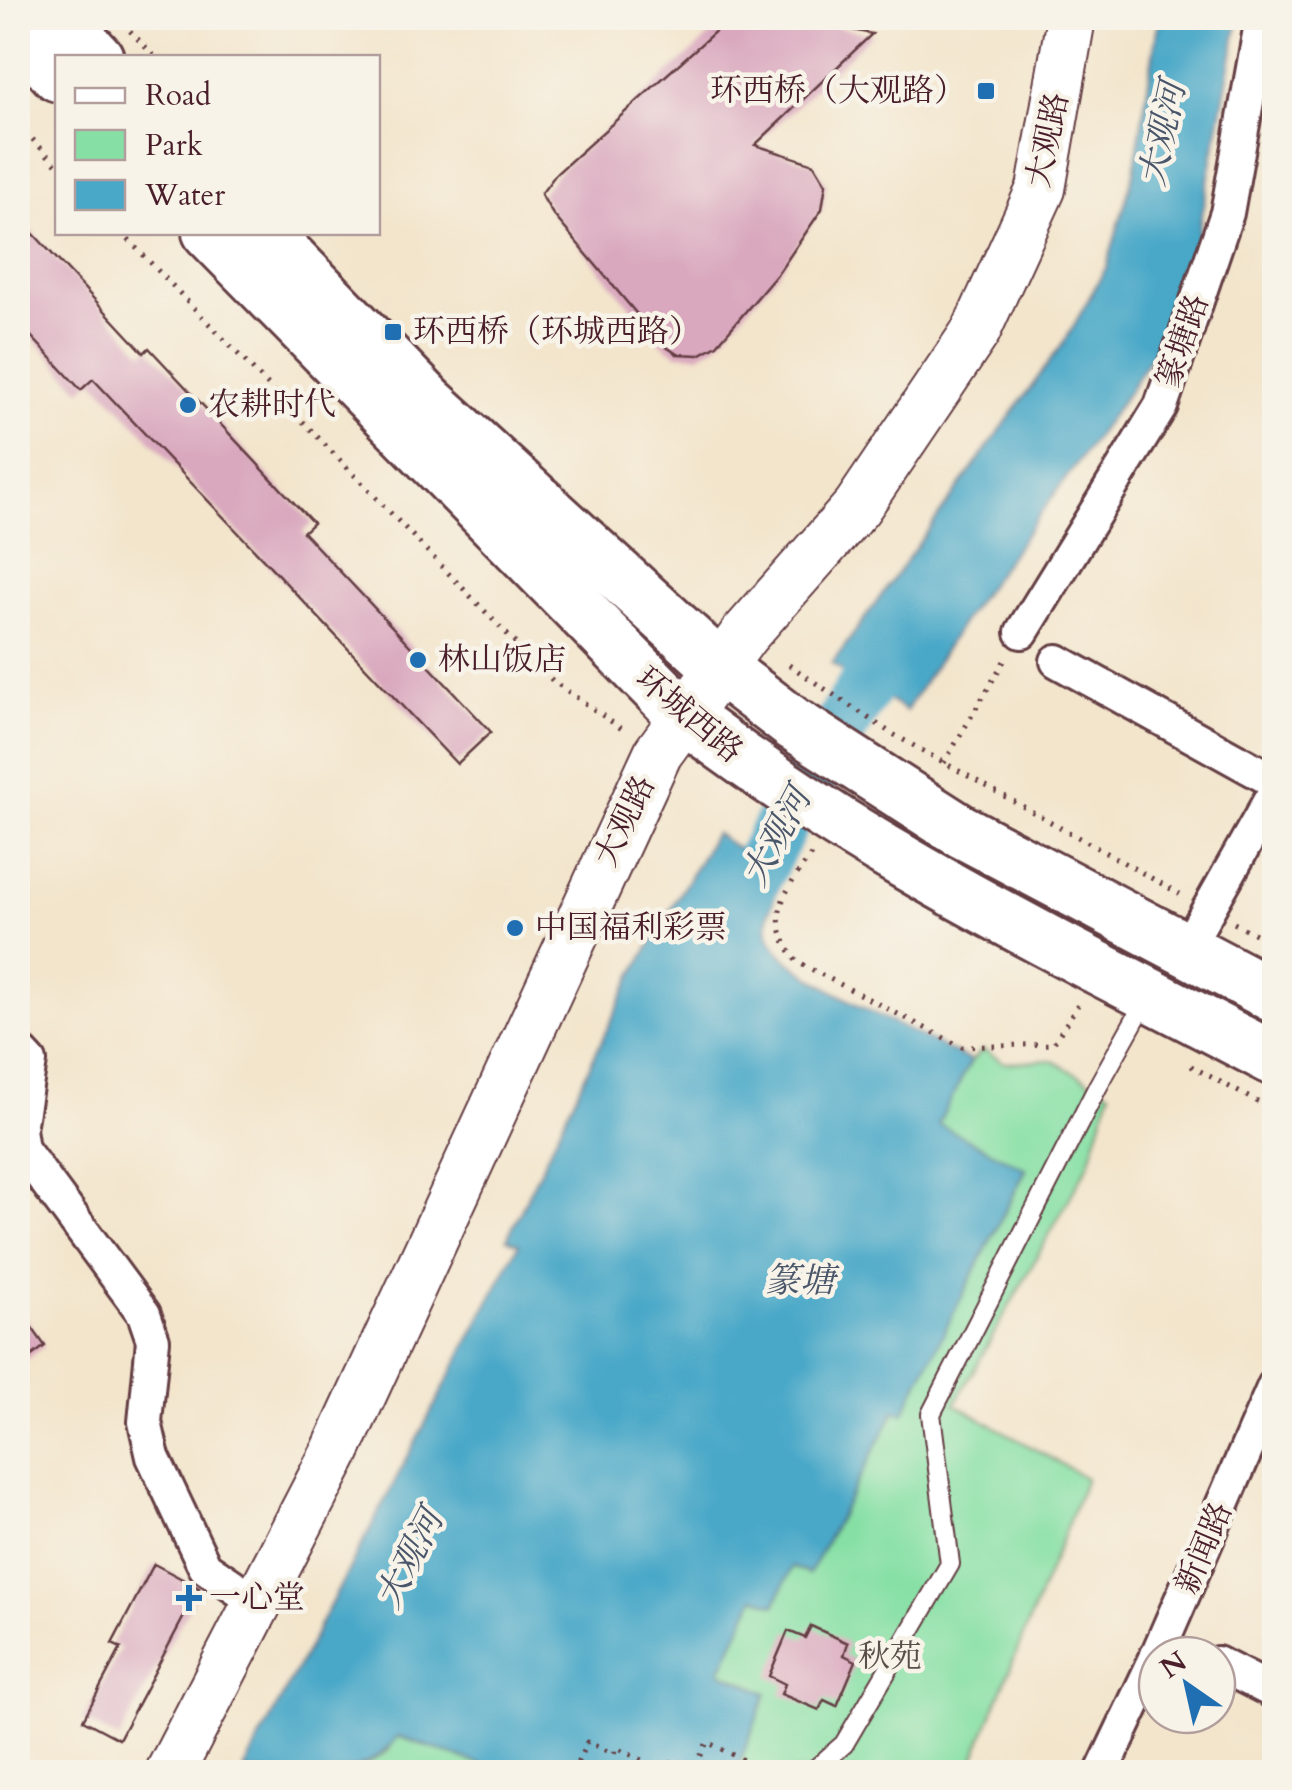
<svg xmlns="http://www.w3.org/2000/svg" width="1292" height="1790" viewBox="0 0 1292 1790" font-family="Cardo,'Noto Serif SC',serif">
  <rect width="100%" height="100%" fill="#f7f3e8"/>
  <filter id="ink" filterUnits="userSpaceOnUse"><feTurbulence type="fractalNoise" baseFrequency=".01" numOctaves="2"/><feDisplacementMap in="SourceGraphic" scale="20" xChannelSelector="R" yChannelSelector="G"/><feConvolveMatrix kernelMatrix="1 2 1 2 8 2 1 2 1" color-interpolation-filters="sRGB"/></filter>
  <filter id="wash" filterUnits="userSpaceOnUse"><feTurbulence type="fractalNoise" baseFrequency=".0048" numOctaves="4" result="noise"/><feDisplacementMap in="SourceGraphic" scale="40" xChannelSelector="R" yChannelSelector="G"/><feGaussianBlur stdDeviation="2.25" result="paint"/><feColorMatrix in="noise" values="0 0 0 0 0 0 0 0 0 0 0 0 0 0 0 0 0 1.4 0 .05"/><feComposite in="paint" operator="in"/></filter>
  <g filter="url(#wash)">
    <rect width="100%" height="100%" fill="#f3e5cc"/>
    <g fill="#86e0a5" stroke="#688068" stroke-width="2.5">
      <polygon points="983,1050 1005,1063 1051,1060 1110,1092 1089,1163 955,1404 1086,1478 969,1772 736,1772 767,1693 720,1672 755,1596 793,1567 808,1574 895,1411 903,1413 1026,1170 937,1124 971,1061"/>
      <polygon points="397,1736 502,1772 354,1772 388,1751"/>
    </g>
    <g fill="#49a8c8" stroke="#4a647a" stroke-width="2.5">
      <polygon points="1159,18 1239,18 1196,244 1168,328 1129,391 962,622 906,711 832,664 1068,336 1107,266 1134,172"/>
      <path d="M715 833 782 879C775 898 762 918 770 938 785 977 928 1039 971 1061L938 1124 1026 1169 903 1414 895 1411 809 1574 792 1567 775 1605 755 1597 720 1672 767 1693 736 1772H502L398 1736C363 1787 298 1773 243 1772L519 1244 507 1239 633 975Z"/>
    </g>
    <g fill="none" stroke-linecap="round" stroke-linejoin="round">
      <polyline stroke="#49a8c8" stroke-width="55" points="726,932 784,819 905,621"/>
    </g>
    <g id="blocks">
      <g fill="#d9a7be">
        <polygon points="730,18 794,18 872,34 755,145 814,164 826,184 822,209 779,272 717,345 699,355 677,354 662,344 552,213 541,194 556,174"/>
        <polygon points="18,217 144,353 149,348 313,523 303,532 491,732 457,764 93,379 81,390 18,322"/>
        <polygon points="18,1308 45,1346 18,1366"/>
        <polygon points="154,1564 199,1588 119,1739 83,1720 121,1648 112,1644"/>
        <polygon points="811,1626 848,1643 844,1655 856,1661 837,1706 824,1700 819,1710 781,1694 785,1684 769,1676 788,1631 805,1638"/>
      </g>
    </g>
  </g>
  <g filter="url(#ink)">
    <use href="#blocks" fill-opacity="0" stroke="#633d43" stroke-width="2.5"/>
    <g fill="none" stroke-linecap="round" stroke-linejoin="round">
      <g stroke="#633d43" stroke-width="22">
        <polyline id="lane" points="812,1772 844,1744 950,1564 931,1414 1098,1086 1146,1000"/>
      </g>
      <g stroke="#633d43" stroke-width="38">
        <g id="street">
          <polyline points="1022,632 1161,406 1227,213 1262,18"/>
          <polyline points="1057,661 1274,781"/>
          <polyline points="1186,949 1274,793"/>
          <polyline points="18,1049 30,1062 19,1129 22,1149 144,1314 153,1340 145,1422 153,1457 205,1567 258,1603"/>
          <polyline points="1157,1655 1274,1386"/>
          <polyline points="1217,1663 1274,1692"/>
          <polyline points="1102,1772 1157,1656"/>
        </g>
      </g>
      <g stroke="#633d43" stroke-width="52">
        <polyline id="secondary" points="170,1772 335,1453 658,753 744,635 857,507 976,331 1041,189 1071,18"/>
      </g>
      <g stroke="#633d43" stroke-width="58">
        <g id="primary">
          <polyline points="60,18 97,58"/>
          <polyline points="18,32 58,75"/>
          <path d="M209 232 683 715C865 856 1072 953 1274 1059"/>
          <polyline points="264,232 430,403 719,667 792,723 959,830 1274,996"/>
        </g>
      </g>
      <g stroke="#633d43" stroke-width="5" stroke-dasharray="2.5 8" stroke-linecap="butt">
        <polyline points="130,31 156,58"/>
        <polyline points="18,124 58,166"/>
        <polyline points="121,232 524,652 553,681 626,732"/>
        <polyline points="789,665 891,733 1180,894"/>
        <polyline points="944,763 1007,656"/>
        <path d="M811 855C782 896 764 917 797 962L962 1047 1053 1044 1078 1005"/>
        <polyline points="1234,923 1274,944"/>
        <polyline points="1191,1066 1274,1111"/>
        <polyline points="573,1772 587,1742 614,1754 616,1748 668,1772 673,1759 695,1769 707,1742 767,1772"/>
      </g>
      <use href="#lane" stroke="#fff" stroke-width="18"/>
      <use href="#street" stroke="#fff" stroke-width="32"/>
      <use href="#secondary" stroke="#fff" stroke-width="48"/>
      <use href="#primary" stroke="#fff" stroke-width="52"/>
    </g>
  </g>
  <g fill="#1f6fb2" stroke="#f7f3e8" stroke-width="4">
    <rect x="976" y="81" width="20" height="20" rx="5"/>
    <rect x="383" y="322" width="20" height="20" rx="5"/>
    <circle cx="188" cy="405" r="10"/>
    <circle cx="418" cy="660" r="10"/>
    <circle cx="515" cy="928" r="10"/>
    <path d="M184 1583h10v10h10v10h-10v10h-10v-10h-10v-10h10z"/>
  </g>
  <g text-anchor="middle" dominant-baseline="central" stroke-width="9" stroke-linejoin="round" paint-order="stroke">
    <g font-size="32" fill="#4a1f2b" stroke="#f7f3e8" text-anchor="start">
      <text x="966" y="91" text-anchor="end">环西桥（大观路）</text>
      <text x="413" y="332">环西桥（环城西路）</text>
      <text x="208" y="405">农耕时代</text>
      <text x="438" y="660">林山饭店</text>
      <text x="535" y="928">中国福利彩票</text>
      <text x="209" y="1598">一心堂</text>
    </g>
    <g font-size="32" fill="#4a1f2b" stroke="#f7f3e8">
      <text transform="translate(1048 140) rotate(-78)">大观路</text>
      <text transform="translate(1183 341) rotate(-71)">篆塘路</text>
      <text transform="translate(689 715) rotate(40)">环城西路</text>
      <text transform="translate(625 821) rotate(-64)">大观路</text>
      <text transform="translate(1204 1548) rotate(-67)">新闻路</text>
    </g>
    <g font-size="32" fill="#594f4a" stroke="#f7f3e8">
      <text x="890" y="1657">秋苑</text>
    </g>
    <g font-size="35" font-style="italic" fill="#4a566a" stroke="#f7f3e8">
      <text transform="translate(1163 134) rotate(-78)">大观河</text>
      <text transform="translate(777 837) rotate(-62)">大观河</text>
      <text x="800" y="1281">篆塘</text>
      <text transform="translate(410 1559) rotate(-63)">大观河</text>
    </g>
  </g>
  <rect width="1292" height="1790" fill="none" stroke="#f7f3e8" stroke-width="60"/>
  <rect x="55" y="55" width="325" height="180" fill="#f7f3e8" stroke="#b29e9c" stroke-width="2.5"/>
  <rect x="75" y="88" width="50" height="15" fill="#ffffff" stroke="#b29e9c" stroke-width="2.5"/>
  <text x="145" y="105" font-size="30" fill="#4a1f2b">Road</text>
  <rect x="75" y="130" width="50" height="30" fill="#86e0a5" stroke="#b29e9c" stroke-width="2.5"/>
  <text x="145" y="155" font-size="30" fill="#4a1f2b">Park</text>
  <rect x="75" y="180" width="50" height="30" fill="#49a8c8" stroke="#b29e9c" stroke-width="2.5"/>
  <text x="145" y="205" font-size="30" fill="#4a1f2b">Water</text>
  <g transform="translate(1187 1685) rotate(326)"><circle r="48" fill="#f7f3e8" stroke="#b29e9c" stroke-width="2.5"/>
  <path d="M0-8L18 38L0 25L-18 38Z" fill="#1f6fb2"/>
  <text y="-15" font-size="28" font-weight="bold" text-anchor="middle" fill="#4a1f2b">N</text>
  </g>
</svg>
